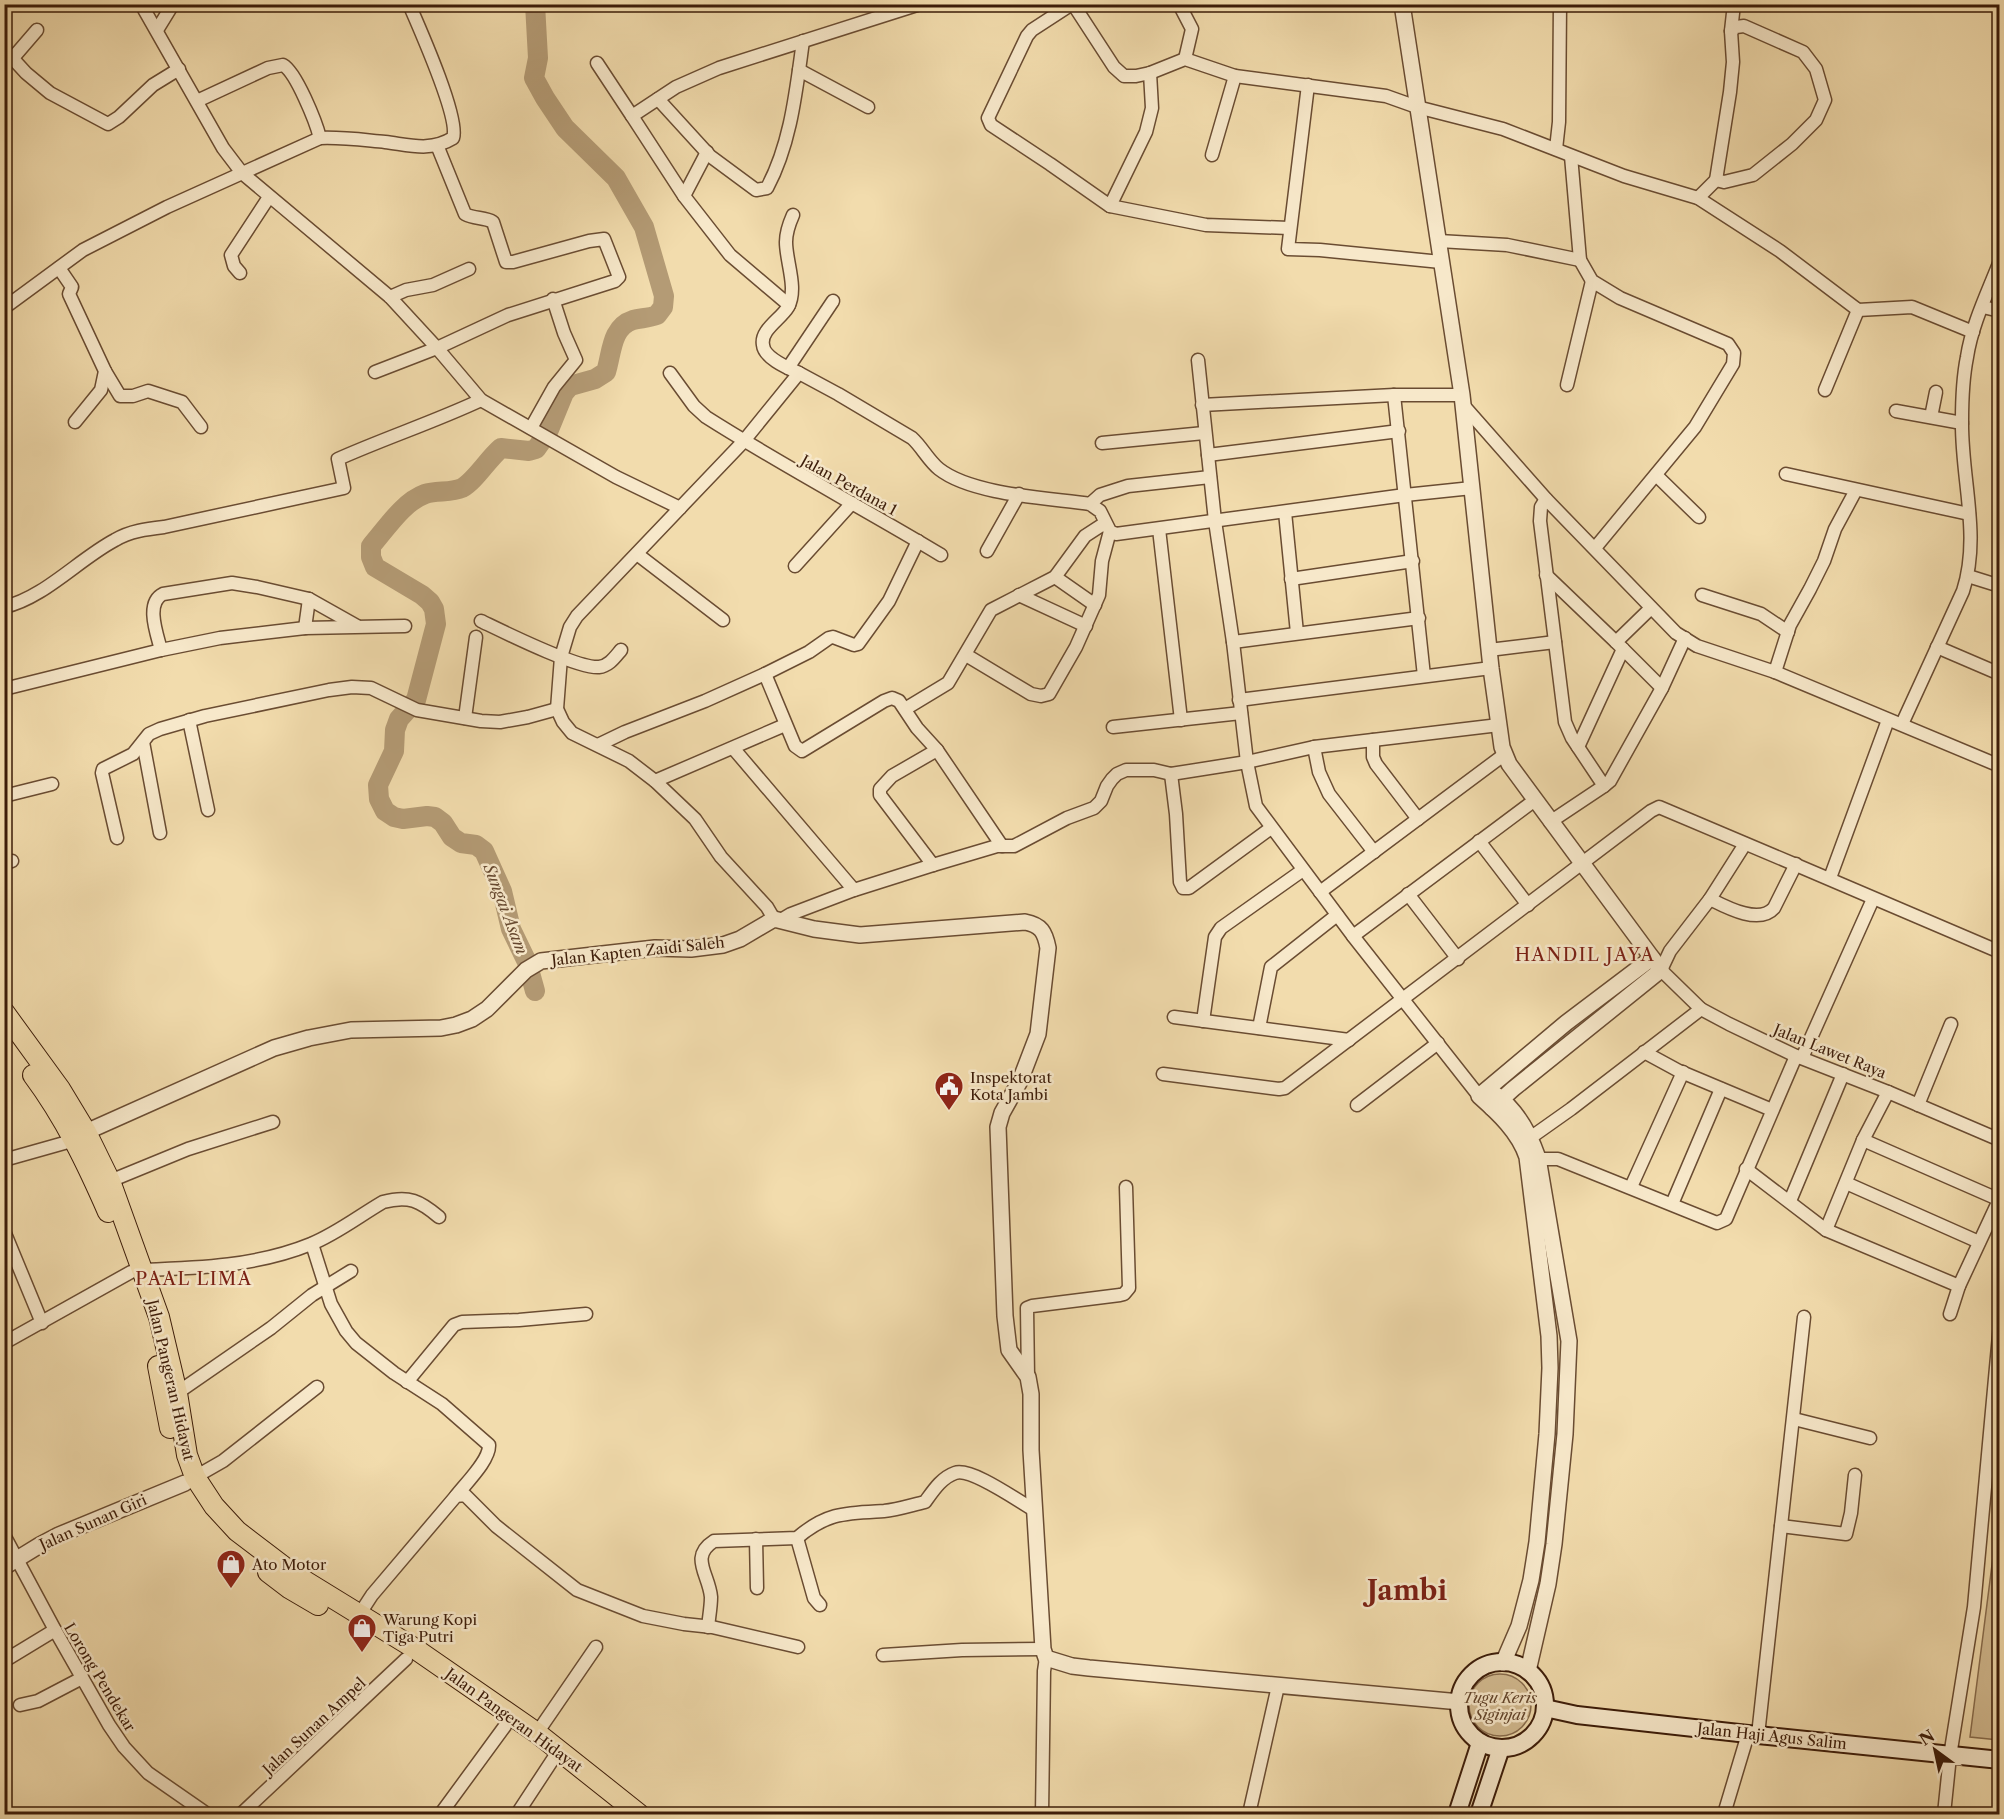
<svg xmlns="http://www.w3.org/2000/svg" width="2004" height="1819" viewBox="0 0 2004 1819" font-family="'Libre Caslon Text',serif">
  <rect width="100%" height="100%" fill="#f2dcad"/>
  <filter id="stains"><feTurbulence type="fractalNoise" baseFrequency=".00333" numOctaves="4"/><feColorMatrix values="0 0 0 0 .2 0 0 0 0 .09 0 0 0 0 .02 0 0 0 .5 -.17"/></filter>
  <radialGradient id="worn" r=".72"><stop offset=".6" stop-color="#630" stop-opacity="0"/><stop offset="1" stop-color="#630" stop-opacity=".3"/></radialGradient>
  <g fill="#d3bb91" stroke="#886c4d" stroke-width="1.5">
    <polygon points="1999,1510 2000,1740 1999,1740 1970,1737"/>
    <circle cx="1500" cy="1705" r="31"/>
  </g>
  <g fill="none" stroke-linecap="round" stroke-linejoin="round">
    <path stroke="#b49b75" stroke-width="20" d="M535 991 527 962 511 929 502 891 484 851 476 845 461 843 452 837 443 823 435 817 427 816 403 819 394 817 385 811 379 799 378 785 394 751 395 730 399 719 416 700 436 624 434 609 430 602 422 595 375 567 371 557V546C386 529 403 502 425 494 436 490 451 493 462 488 475 481 488 459 501 448L529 451 536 449 548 432 564 393 570 386 595 379 606 372C612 353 611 327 633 320 641 318 649 318 657 315L663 307 664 296 644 227 616 178 565 128 545 98 534 78 538 58 535 4"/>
    <g stroke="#6a4c32" stroke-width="15">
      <g id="minor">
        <path d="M141 4 223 148 242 173 390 297 437 348 481 400 616 477 680 508 743 442 799 373 838 394 912 438C922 447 928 460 939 469 972 495 1049 498 1090 504L1100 511 1110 531 1116 534 1405 495 1472 488"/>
        <polyline points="1072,4 1032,30 1027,36 988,118 991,125 1050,164 1110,206 1206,225 1289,228"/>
        <polyline points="1073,4 1114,67 1124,76 1136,76 1150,73 1185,59 1235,76 1386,96 1417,107 1503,129 1624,176 1698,198 1780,251 1858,310 1912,307 1973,332"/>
        <polyline points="1179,4 1192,29 1185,59"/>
        <polyline points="157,30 173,4"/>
        <polyline points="4,49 26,73 50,93 108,124 119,117 153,85 179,69"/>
        <polyline points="12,59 37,30"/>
        <polyline points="597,63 632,116"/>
        <polyline points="799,70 868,107"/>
        <polyline points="1308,85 1288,249 1320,250 1441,262"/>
        <path d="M658 99 710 156 756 190 767 188C791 143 796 91 803 41"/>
        <path d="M197 101 268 68 283 65C296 72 316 122 320 138"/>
        <polyline points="1556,149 1559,122 1560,4"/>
        <polyline points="1212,155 1235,76"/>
        <polyline points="1571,156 1580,260 1592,281 1620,298 1728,344 1734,353 1733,364 1695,427 1595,548"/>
        <polyline points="1716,180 1730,92 1733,62 1731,31 1734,4"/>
        <polyline points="684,196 707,152"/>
        <polyline points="1698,198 1716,180 1724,182 1753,175 1792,144 1816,120 1825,100 1816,69 1803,52 1744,26 1736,27 1731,31"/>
        <polyline points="1110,206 1146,132 1152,108 1150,73"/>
        <path d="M793 215C789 224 786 232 786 242 786 262 798 288 788 307 781 319 760 330 763 345 764 358 788 368 799 373"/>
        <polyline points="1439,241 1507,245 1580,260"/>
        <polyline points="59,268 72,287 69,294 105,371 101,390 75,422"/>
        <polyline points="240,273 234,266 231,255 269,197"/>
        <polyline points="390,297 406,290 433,285 469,269"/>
        <polyline points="789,305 730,255 684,196 632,116 676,87 719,68 920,4"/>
        <polyline points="1983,307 2000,311"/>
        <path d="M4 308 83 250 167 207 320 138C342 137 363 140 385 142 410 145 430 152 453 138 460 119 419 27 409 4"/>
        <polyline points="1198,360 1215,521 1233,642 1247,762 1256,806 1353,936 1479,1096"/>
        <polyline points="788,368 833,301"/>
        <polyline points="105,371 120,396 133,396 148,391 182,402 201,427"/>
        <path d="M375 372 437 348 508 315 615 281 619 277 604 239 589 241 513 262H506L493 222C485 217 474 219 465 214L437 145"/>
        <path d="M670 373 694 406 706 417C783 466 863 508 941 555"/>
        <polyline points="1567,385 1592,281"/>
        <polyline points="1825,390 1858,310"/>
        <polyline points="1394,395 1424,676"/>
        <polyline points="1202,405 1394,395 1462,395"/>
        <polyline points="1464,406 1546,499 1676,633 1697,646 1775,672 2000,766"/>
        <polyline points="1896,411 1962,423"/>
        <polyline points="1931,417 1936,392"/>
        <polyline points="531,428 554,387 576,360 564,333 553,299"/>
        <polyline points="1102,443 1204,433"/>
        <polyline points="1208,455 1399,431"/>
        <polyline points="1786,474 1969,514"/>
        <polyline points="1656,475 1699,517"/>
        <polyline points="1546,499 1541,507 1540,521 1565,722 1572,738 1604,786 1610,781 1662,688 1685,638"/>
        <polyline points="1090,504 1100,495 1128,486 1210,477"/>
        <polyline points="680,508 577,616 570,627 561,657 557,709 563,722 572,733 629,761 655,781 695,819 721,857 767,907 774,919"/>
        <polyline points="1285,512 1297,633"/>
        <polyline points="1159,529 1181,720"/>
        <polyline points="987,551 1019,494"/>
        <polyline points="637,554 723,620"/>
        <polyline points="795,566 852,503"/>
        <polyline points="1546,575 1616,642"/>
        <polyline points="1968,576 2000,586"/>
        <polyline points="1055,577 1095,605"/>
        <polyline points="1291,579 1413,561"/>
        <polyline points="1019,595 1086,626"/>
        <polyline points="1702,595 1761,614 1788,632"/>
        <path d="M4 607C44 598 79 559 115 540 130 531 147 529 164 527L344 488 338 459C385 438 434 422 481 400"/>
        <polyline points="1651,608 1616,642 1662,688"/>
        <path d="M481 621C504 632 578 669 599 667 609 666 615 657 621 650"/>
        <polyline points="305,628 309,599"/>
        <polyline points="1233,642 1419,618"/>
        <polyline points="1937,647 2000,674"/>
        <path d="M161 650C157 634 145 603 163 594L232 583 257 587 309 599 357 626"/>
        <polyline points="1489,650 1555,642"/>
        <polyline points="966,655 1031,694 1041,696 1049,694 1076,647 1099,595 1102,561 1110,531"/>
        <polyline points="1775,672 1790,625 1810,589 1824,561 1835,529 1856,490"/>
        <polyline points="765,674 795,746 802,751 884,701 892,698 899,701 917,728 937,750 1002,846"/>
        <polyline points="4,689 161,650 220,638 305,628 405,626"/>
        <polyline points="1239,700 1491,668"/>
        <polyline points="905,709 948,683 991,610 1055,577 1085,536 1105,523"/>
        <polyline points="465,718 476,637"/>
        <polyline points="189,720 208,810"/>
        <path d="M1902 724 1963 591C1981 536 1961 478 1962 421 1962 401 1963 377 1967 357 1972 324 1988 292 2000 261"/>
        <polyline points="1113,727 1241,713"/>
        <polyline points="1373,740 1373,757 1376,764 1418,819"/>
        <polyline points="143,742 160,833"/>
        <polyline points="598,745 625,732 705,701 765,674 809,652 829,638 833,637 854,645 858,644 889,601 918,541"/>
        <polyline points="1314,747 1319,772 1329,794 1374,852"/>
        <polyline points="1578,747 1623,649"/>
        <polyline points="733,748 854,890"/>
        <polyline points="1171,774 1176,814 1180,882 1183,888 1189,888 1271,828"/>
        <polyline points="655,781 785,725"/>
        <polyline points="4,796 52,784"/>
        <polyline points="1550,822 1604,786"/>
        <polyline points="117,838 102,773 103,769 133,754 149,734 160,729 205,716 329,690 352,687 371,688 417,710 481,721 500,722 528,717 557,709"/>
        <polyline points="1479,841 1528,905"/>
        <polyline points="1745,844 1710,899 1670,951 1661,970 1701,1009 1729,1024 1796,1056 1888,1092 2000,1140"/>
        <polyline points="4,863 12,861"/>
        <polyline points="933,865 880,795 880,789 892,776 937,750"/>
        <polyline points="1830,878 1888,720"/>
        <polyline points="1320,892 1505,754"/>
        <polyline points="1408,894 1458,959"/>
        <path d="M1710 899C1726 907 1759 925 1774 908L1796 864"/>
        <polyline points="781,920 791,914 854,890 933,865 997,846 1014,846 1067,818 1094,808 1101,801 1107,786 1112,779 1117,774 1126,770 1154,770 1171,774 1247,762 1314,747 1499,725"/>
        <polyline points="1353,936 1535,800"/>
        <polyline points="1174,1017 1349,1040"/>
        <polyline points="1203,1021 1215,937 1221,928 1303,870"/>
        <polyline points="1259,1028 1271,967 1337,915"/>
        <polyline points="1644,1052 1679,1071 1772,1110"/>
        <polyline points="1802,1058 1873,899"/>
        <path d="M1163 1074 1279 1089 1285 1088 1651 811 1659 807C1773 855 1886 903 2000 952"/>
        <polyline points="1357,1105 1438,1043"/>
        <polyline points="1918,1105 1951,1024"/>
        <polyline points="1530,1138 1571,1109 1701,1009"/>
        <polyline points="1863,1140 2000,1200"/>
        <polyline points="1532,1159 1558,1159 1717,1223 1726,1219 1796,1056"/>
        <polyline points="4,1160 75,1140"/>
        <polyline points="1746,1169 1826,1230 1959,1286"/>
        <polyline points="110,1181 188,1149 273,1122"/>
        <polyline points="1846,1183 1979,1242"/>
        <polyline points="1631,1187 1683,1072"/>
        <polyline points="1790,1201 1843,1074"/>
        <polyline points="1672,1204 1721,1089"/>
        <polyline points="1826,1230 1863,1140 1888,1092"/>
        <polyline points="4,1231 42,1323"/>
        <path d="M312 1244 331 1304 346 1331 356 1343 394 1373 442 1404 489 1445C490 1460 465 1484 456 1496"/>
        <path d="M143 1270C200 1268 257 1266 311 1244 336 1234 359 1216 383 1202 409 1195 420 1201 439 1217"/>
        <polyline points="1950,1314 1959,1286 2000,1198"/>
        <polyline points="4,1343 131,1272"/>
        <polyline points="1028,1377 1027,1308 1032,1306 1120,1295 1124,1294 1129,1288 1126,1187"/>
        <polyline points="407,1382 454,1325 462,1322 519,1320 586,1314"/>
        <polyline points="177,1393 271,1328 312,1295 351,1271"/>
        <polyline points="1794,1419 1870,1438"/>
        <polyline points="195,1477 223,1461 317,1387"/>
        <polyline points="1781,1526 1846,1534 1851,1513 1855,1475"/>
        <polyline points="4,1535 55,1630 109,1725 124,1747 148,1773 207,1814"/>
        <polyline points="797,1538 814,1598 820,1605"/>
        <polyline points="756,1539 757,1588"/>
        <polyline points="359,1615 372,1595 456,1496 465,1495 496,1526 577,1590 643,1616 684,1624 712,1627 798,1647"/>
        <path d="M708 1627C709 1617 711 1607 711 1597 709 1574 689 1557 714 1541L797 1538C827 1512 847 1513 884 1511 897 1510 912 1505 925 1502 933 1491 941 1478 955 1473 971 1467 1018 1501 1034 1510"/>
        <polyline points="883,1655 962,1650 1043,1649"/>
        <polyline points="4,1661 55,1630"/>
        <polyline points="20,1705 38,1701 82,1678"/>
        <polyline points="537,1733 596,1647"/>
        <polyline points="1758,1735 1804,1317"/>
        <polyline points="442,1812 505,1726"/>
        <polyline points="241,1814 406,1659"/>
        <polyline points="517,1814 559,1750"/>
        <polyline points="1042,1814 1044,1671 1046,1658"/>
        <polyline points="1249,1814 1278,1686"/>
        <polyline points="1724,1814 1748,1734"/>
        <polyline points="1944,1814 1950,1756 1974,1607 2000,1324"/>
      </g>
    </g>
    <g stroke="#6a4c32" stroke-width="18">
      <g id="tertiary">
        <polyline points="1402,4 1462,395 1491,668 1502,747 1509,764 1661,970 1513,1089 1492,1108"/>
        <path d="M1495 1094C1516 1109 1530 1135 1538 1158L1569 1341 1565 1434 1554 1544 1548 1584 1528 1671"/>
        <path d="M86 1132 274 1048 309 1038 351 1030 441 1028 456 1025 472 1019 487 1009 526 970 541 961 655 948 691 949 723 945 740 939 774 919 814 929 860 935 1025 922C1041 925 1045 932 1048 948L1038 1034 1020 1081 1002 1113 998 1127 1005 1316 1009 1350 1028 1377 1031 1394V1450L1043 1649 1046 1658 1072 1666 1089 1668 1460 1702"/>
        <polyline points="4,1567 40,1545 59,1535 185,1483"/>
        <path d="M1503 1663 1519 1626 1531 1580 1537 1542 1547 1434 1550 1368 1549 1336 1527 1157C1519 1132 1498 1113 1479 1096L1566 1023 1652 958"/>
      </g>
    </g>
    <g stroke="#3c1c09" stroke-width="20">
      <g id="secondary">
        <circle cx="1502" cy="1705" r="43"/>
        <polyline points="1545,1708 1577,1715 1748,1734 2000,1760"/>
        <polyline points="1457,1814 1480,1743"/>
        <polyline points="1479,1814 1501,1748"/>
      </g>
    </g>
    <g stroke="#3c1c09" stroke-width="22">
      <g id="trunk">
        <polyline points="4,1012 60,1089 86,1132 110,1181 159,1317 177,1393 187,1455 195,1477 214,1506 237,1531 292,1573 414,1648 537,1733 639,1814"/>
        <path d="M33 1075C65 1118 87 1164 108 1212"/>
        <polyline points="158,1366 170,1428"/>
        <polyline points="268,1572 289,1588 318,1605"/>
      </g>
    </g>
    <use href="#minor" stroke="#f7e8ca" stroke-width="12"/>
    <use href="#tertiary" stroke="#f7e8ca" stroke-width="15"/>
    <use href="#secondary" stroke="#f7e8ca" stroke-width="16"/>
    <use href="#trunk" stroke="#f2dcad" stroke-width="20"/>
  </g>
  <defs>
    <g id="civic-pin" transform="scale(1.5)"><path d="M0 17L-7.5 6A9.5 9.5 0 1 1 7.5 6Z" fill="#8f2418" stroke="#f7e8ca"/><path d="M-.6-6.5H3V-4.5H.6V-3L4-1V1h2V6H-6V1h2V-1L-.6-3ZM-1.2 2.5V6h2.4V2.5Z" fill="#fff"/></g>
    <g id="shop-pin" transform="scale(1.5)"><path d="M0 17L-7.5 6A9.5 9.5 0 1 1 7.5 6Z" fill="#8f2418" stroke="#f7e8ca"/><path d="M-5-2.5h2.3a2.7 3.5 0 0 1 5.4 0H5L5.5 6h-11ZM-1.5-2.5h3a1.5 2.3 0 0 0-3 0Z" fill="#fff"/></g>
  </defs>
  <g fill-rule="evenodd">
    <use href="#civic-pin" x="949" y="1086"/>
    <use href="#shop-pin" x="231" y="1564"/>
    <use href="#shop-pin" x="362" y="1628"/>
  </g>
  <g text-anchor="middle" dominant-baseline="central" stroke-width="5" stroke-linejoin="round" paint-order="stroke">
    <g font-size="15" fill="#3c1c09" stroke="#f7e8ca">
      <text transform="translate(849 485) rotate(29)">Jalan Perdana 1</text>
      <text transform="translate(638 951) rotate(-6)">Jalan Kapten Zaidi Saleh</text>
      <text transform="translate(1830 1051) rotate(22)">Jalan Lawet Raya</text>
      <text transform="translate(171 1380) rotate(77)">Jalan Pangeran Hidayat</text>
      <text transform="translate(93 1522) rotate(-24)">Jalan Sunan Giri</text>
      <text transform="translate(100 1677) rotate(59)">Lorong Pendekar</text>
      <text transform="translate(514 1720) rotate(36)">Jalan Pangeran Hidayat</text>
      <text transform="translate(314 1726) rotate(-43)">Jalan Sunan Ampel</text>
      <text transform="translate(1772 1736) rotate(6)">Jalan Haji Agus Salim</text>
    </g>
    <g font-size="15" fill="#3c1c09" stroke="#f7e8ca" text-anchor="start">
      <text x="970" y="1077">Inspektorat<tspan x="970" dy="17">Kota Jambi</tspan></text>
      <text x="252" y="1564">Ato Motor</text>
      <text x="383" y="1619">Warung Kopi<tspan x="383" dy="17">Tiga Putri</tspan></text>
    </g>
    <g font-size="15" font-style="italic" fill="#62442b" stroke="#f7e8ca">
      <text x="1500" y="1697">Tugu Keris<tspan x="1500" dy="17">Siginjai</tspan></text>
    </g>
    <g font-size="16" font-style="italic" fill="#66482f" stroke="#f7e8ca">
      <text transform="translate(506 909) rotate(69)">Sungai Asam</text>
    </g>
    <g font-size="18" letter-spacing="1.5" fill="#7a1f14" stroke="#f7e8ca">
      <text x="1585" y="955">HANDIL JAYA</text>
      <text x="194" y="1279">PAAL LIMA</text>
    </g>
    <g font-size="27" font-weight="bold" fill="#7a1f14" stroke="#f7e8ca">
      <text x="1407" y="1590">Jambi</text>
    </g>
  </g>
  <rect width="2004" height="1819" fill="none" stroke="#f2dcad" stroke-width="24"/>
  <rect x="6" y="6" width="1992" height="1807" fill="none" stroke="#3c1c09" stroke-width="3"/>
  <rect x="12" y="12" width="1980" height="1795" fill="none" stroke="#3c1c09" stroke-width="1.5"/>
  <g transform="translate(1935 1750) rotate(327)" stroke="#f7e8ca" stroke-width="4.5" paint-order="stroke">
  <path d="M0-4.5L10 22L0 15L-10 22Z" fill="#3c1c09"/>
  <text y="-9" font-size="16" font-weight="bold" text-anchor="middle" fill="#3c1c09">N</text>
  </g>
  <rect width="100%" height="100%" filter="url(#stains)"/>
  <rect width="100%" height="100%" fill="url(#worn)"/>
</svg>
